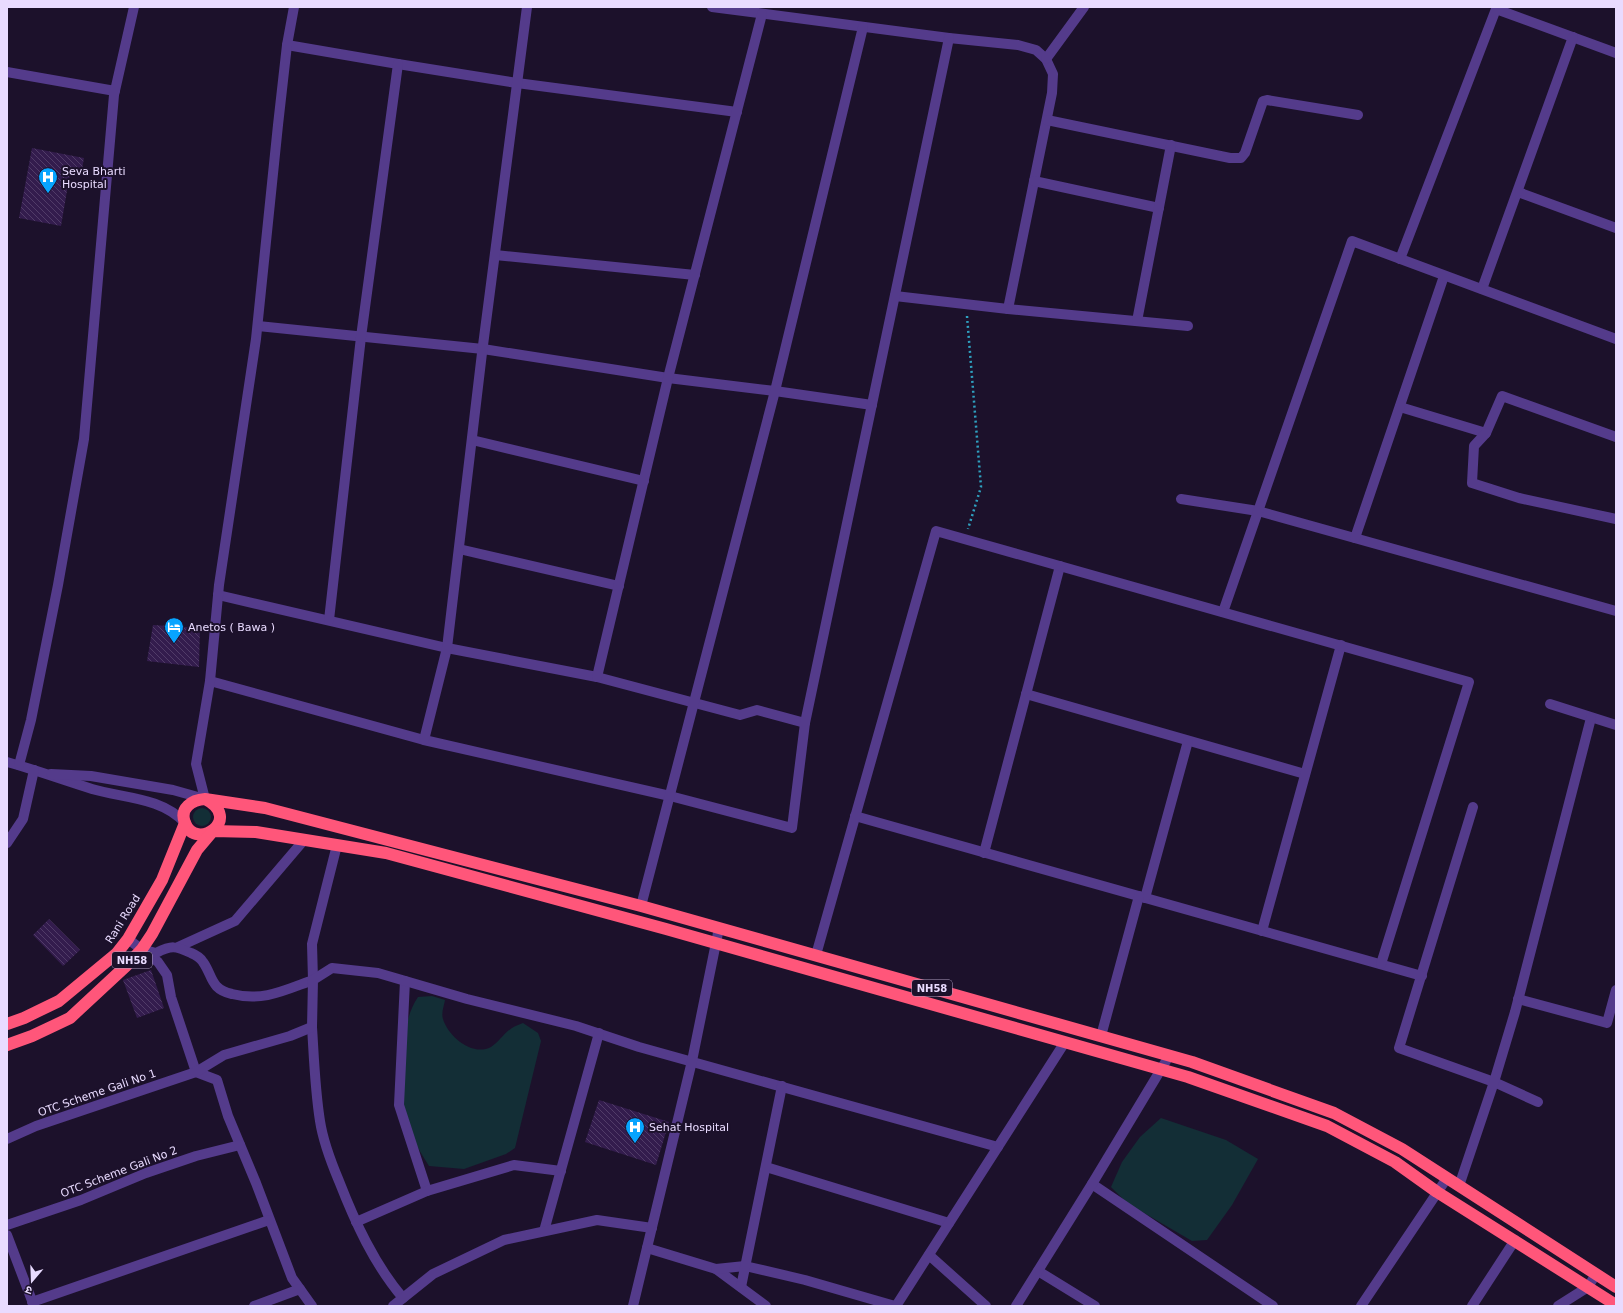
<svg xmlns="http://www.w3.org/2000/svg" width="1623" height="1313" viewBox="0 0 1623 1313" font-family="'DejaVu Sans','Noto Sans Devanagari',sans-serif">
  <defs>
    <pattern id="building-back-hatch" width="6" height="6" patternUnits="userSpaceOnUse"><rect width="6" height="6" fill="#331c4d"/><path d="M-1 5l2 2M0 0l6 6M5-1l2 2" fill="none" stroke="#513c68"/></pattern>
  </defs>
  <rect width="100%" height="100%" fill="#1c112b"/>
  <g fill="#132e36">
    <circle cx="202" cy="817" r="9"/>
    <path d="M432 996 445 1000C444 1006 441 1013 443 1019 448 1036 472 1057 491 1047 499 1042 504 1033 512 1028 515 1026 520 1024 523 1023L538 1033 541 1041 515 1148 506 1154 464 1169 429 1166C419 1150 408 1133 404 1114 398 1084 400 1022 418 997Z"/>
    <polygon points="1161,1118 1226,1140 1258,1159 1232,1205 1207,1240 1192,1241 1127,1203 1111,1187 1122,1162 1140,1137"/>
  </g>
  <g fill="url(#building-back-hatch)">
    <polygon points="32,148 84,158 81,175 70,173 61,226 19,218"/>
    <polygon points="153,625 200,628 199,667 147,661"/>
    <polygon points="49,919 80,950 63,966 33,935"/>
    <polygon points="151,970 164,1008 137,1018 123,980"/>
    <polygon points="599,1100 669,1122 656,1165 585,1142"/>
  </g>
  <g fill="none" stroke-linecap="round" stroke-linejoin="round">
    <polyline stroke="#2fa1c0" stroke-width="2.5" stroke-dasharray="2 3" stroke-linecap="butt" points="967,316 981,487 968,529"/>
    <g stroke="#543b8b" stroke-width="10">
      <polyline points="712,7 949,38 1018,45 1036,50 1046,59 1053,74 1052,93 1008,309"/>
      <polyline points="287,45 398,64 517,83 737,112"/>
      <polyline points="1046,59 1084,7"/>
      <polyline points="7,72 115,91"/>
      <polyline points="1047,120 1230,158 1241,158 1245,153 1263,101 1267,100 1358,115"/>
      <polyline points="1034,181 1159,208"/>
      <polyline points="1518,192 1616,228"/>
      <polyline points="495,255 695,275"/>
      <polyline points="1400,259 1496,9 1616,53"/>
      <polyline points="1482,289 1573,37"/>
      <polyline points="895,296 1008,309 1188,326"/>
      <polyline points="1137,321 1171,145"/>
      <polyline points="258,326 483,349 668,378 775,391 872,405"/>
      <polyline points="1400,407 1486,433 1502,396 1616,437"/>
      <polyline points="1486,433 1474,446 1472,483 1519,498 1616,519"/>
      <polyline points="472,440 644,481"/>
      <polyline points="1181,499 1258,511 1616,611"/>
      <polyline points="1355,538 1444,276"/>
      <polyline points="459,549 619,586"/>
      <polyline points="218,595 447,648 597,677 740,715 757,710 805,723"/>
      <polyline points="1223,612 1352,241 1616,339"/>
      <polyline points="329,620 361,337 398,64"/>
      <polyline points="597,677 668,378 762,14"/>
      <polyline points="210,681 424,740 670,796 792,828 805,723 949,38"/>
      <polyline points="1026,694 1305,774"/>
      <polyline points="1550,704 1616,725"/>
      <polyline points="424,740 447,648 482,353 527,7"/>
      <path d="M7 762C36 770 63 780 92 789 122 798 162 797 185 823"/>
      <polyline points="19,765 31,720 58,585 84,439 114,95 134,7"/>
      <polyline points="51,774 91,776 173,790 205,799 196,764 210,681 219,585 256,339 278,125 287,45 294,7"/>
      <polyline points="1473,807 1399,1048 1494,1082 1538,1102"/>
      <polyline points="855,816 1422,976"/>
      <polyline points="7,843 23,819 34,770"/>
      <polyline points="984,853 1060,566"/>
      <polyline points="1145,898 1188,741"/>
      <polyline points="641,906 775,391 863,27"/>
      <polyline points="1262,931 1341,645"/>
      <polyline points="128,939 158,962 167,975 171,997 196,1072 217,1080 228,1116 256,1183 292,1278 312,1306"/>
      <polyline points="178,947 235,921 304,840"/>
      <path d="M145 950 156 953C172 945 175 946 191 953 196 955 200 957 203 962 213 976 210 989 232 994 263 1002 285 990 313 980L312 944 337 845"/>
      <polyline points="816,955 936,531 1469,682 1381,964"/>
      <polyline points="405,981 399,1105 427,1191"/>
      <polyline points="1518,999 1607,1023 1616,990"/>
      <path d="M312 1027C314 1058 315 1090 320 1121 323 1141 331 1162 339 1181 355 1222 374 1264 403 1298"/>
      <polyline points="1101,1036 1139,896"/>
      <polyline points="7,1139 36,1126 196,1072 224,1055 290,1036 312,1027 313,980 332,968 378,973 467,999 576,1026 639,1047 998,1147"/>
      <polyline points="766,1167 949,1223"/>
      <polyline points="1092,1184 1273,1306"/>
      <polyline points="1459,1186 1494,1082 1515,1012 1591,718"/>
      <polyline points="356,1222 427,1191 514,1165 561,1171"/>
      <polyline points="7,1225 81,1200 146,1173 196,1156 240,1145"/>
      <polyline points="544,1231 599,1033"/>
      <polyline points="7,1235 34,1306"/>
      <polyline points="647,1248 716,1269 766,1306"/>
      <polyline points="929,1255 986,1306"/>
      <polyline points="716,1269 745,1266 805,1280 895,1306"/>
      <polyline points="1038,1271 1095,1306"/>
      <polyline points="741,1287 782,1086"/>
      <polyline points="32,1302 269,1220"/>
      <polyline points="254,1306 300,1289"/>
      <polyline points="393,1306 433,1274 504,1240 597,1220 652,1228"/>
      <polyline points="633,1306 692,1061 719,928"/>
      <polyline points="896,1306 1065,1042"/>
      <polyline points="1016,1306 1092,1184 1169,1056"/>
      <polyline points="1361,1306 1447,1178"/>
      <polyline points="1472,1306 1515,1240"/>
      <polyline points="1558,1306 1588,1287 1596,1274"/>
    </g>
    <g stroke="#ff567a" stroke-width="12">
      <path d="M205 799C244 819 196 852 185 823 179 808 192 800 205 799L265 808 641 906 1192 1062 1334 1113 1402 1149 1616 1287"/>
      <polyline points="7,1024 24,1018 59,1001 117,953 128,939 162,880 185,823"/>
      <polyline points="7,1045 32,1036 70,1018 127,965 142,949 152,934 197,850 213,831 256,832 386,853 666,929 1188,1077 1327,1126 1395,1162 1437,1192 1616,1305"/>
    </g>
  </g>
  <defs>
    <g id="hospital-pin" transform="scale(1)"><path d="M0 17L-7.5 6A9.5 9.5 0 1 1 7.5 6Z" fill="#07a4ff" stroke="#1c112b"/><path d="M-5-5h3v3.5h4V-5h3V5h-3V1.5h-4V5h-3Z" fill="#fff"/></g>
    <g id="hotel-pin" transform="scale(1)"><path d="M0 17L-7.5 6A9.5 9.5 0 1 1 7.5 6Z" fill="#07a4ff" stroke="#1c112b"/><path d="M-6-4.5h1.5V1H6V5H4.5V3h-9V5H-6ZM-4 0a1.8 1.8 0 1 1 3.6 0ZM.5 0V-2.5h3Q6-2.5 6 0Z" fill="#fff"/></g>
  </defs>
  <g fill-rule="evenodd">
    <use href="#hospital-pin" x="48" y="177"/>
    <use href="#hotel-pin" x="174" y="627"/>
    <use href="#hospital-pin" x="635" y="1127"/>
  </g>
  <g text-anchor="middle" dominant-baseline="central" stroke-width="4" stroke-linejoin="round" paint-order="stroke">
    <g fill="#1c112b" stroke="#ac9ebf" stroke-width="1">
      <rect x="112" y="952" width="40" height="16" rx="3"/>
      <rect x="912" y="980" width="40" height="16" rx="3"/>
    </g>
    <g font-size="10" font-weight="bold" fill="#e9dbff">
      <text x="132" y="960">NH58</text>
      <text x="932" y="988">NH58</text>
    </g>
    <g font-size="11" fill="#e9dbff" stroke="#1c112b" text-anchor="start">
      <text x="62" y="171">Seva Bharti<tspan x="62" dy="13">Hospital</tspan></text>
      <text x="188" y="627">Anetos ( Bawa )</text>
      <text x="649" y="1127">Sehat Hospital</text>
    </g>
    <g font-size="11" fill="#e9dbff" stroke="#1c112b">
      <text transform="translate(123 919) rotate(-58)">Rani Road</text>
      <text transform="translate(97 1093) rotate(-19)">OTC Scheme Gali No 1</text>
      <text transform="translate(119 1172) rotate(-21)">OTC Scheme Gali No 2</text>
    </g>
  </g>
  <rect width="1623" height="1313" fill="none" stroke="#e9dbff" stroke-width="16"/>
  <g transform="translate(32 1281) rotate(199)" stroke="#1c112b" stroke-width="3" paint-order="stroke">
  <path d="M0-3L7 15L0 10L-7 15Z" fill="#e9dbff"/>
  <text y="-6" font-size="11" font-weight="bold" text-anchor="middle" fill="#e9dbff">उ</text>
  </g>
</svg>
